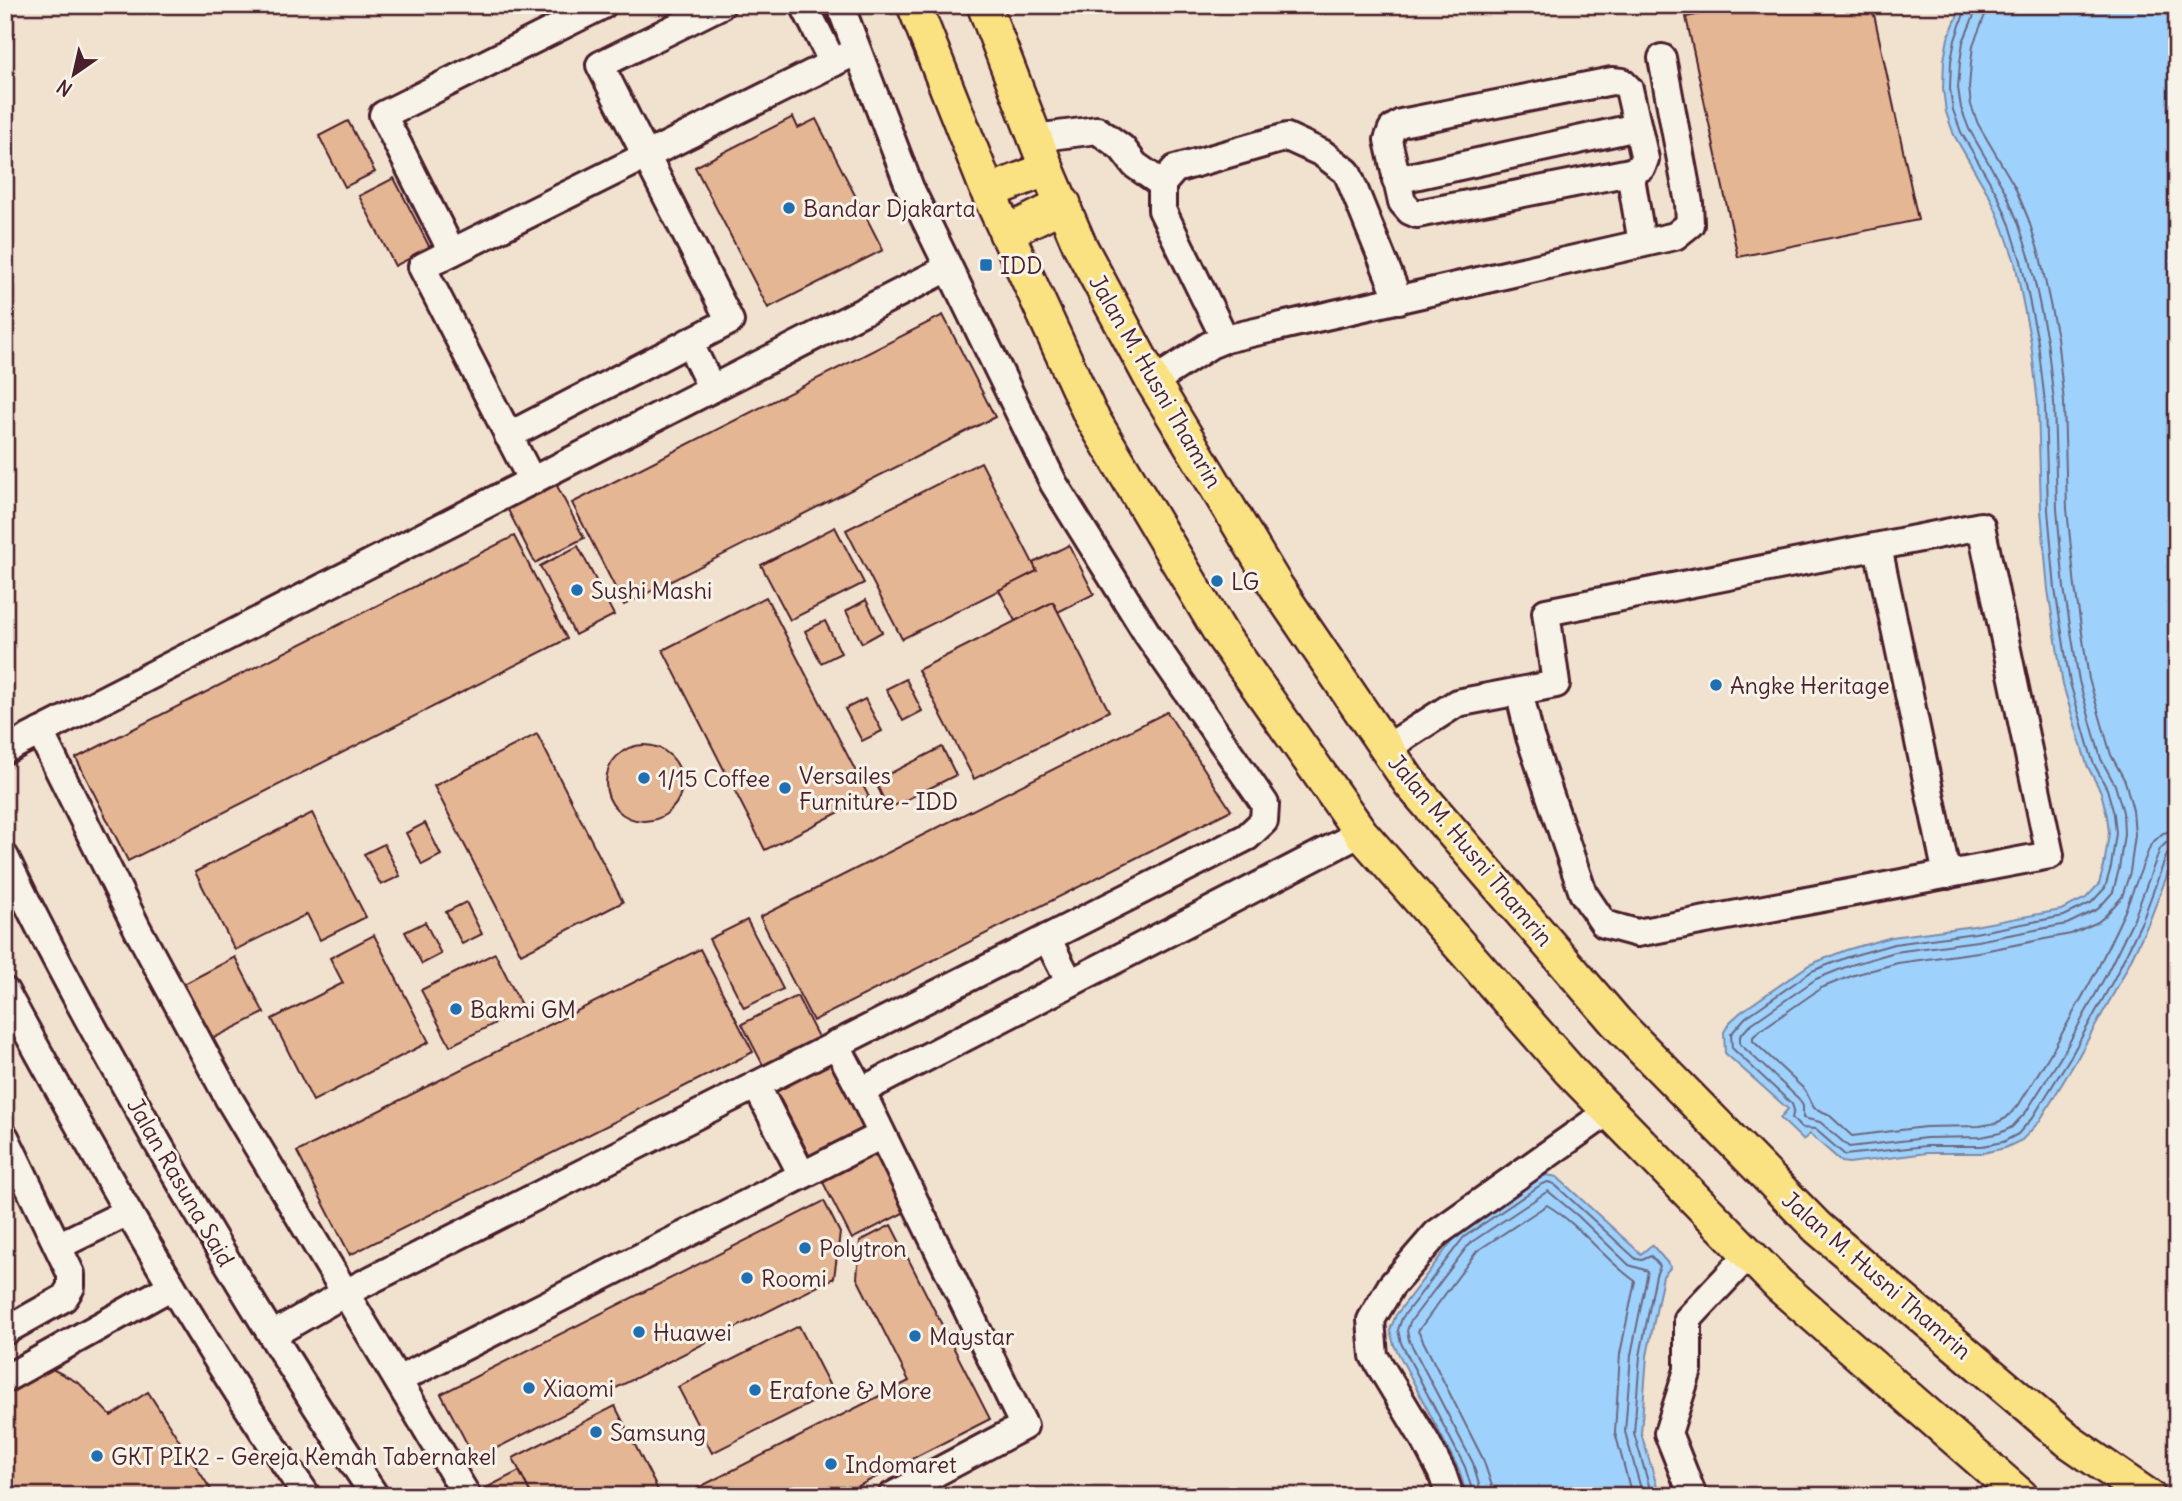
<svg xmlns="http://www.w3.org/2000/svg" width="2182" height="1501" viewBox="0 0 2182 1501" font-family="Delius,sans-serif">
  <rect width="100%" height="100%" fill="#f1e1cf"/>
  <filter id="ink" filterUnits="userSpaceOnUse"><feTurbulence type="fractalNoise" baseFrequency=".0143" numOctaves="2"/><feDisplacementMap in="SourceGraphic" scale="14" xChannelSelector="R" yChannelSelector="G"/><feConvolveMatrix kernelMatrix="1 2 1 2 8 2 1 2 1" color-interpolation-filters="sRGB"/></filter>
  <g filter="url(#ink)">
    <g fill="#9ed2fc" stroke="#7c8aa8" stroke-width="2">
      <polygon points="1962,5 2177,5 2177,846 2170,868 2149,922 2120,982 2077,1059 2039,1122 2022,1140 2005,1148 1983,1153 1927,1153 1849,1163 1842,1162 1810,1134 1803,1140 1780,1118 1788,1109 1725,1053 1724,1032 1730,1022 1741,1012 1809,965 1846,950 1892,937 1974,926 2061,910 2086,898 2099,884 2104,866 2109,833 2107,816 2101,792 2087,765 2063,685 2048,590 2041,510 2038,404 2031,343 2015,262 2003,227 1991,199 1954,135 1946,112 1943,89 1944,60 1948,38"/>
      <polygon points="1547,1175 1557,1177 1641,1254 1652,1245 1671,1267 1663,1276 1647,1356 1641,1433 1660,1496 1467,1496 1459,1470 1394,1345 1390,1330 1396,1315 1459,1232 1539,1178"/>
    </g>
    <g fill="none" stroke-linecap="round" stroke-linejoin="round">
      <g stroke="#6c677f" stroke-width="2">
        <polyline points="1967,5 1955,40 1951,61 1950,89 1953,110 1961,132 1998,196 2010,225 2021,261 2038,342 2045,403 2048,510 2055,589 2070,683 2093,762 2107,789 2114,814 2116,833 2111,867 2105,888 2091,903 2064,916 1975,933 1894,944 1848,957 1812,971 1746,1017 1731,1034 1732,1048 1792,1104 1794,1110 1792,1118 1801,1128 1815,1129 1845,1155 1926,1146 1982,1146 2003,1142 2018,1134 2033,1117 2071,1056 2114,979 2143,919 2167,854 2171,850 2177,850"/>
        <polyline points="1976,5 1975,13 1963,42 1960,62 1958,88 1961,108 1969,129 2006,193 2018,222 2030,259 2047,340 2054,402 2057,509 2064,588 2079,681 2101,759 2115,785 2123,812 2124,834 2119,869 2113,892 2098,909 2067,924 1977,941 1895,952 1851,965 1816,979 1751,1024 1740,1036 1740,1044 1799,1099 1803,1106 1803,1118 1820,1122 1849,1147 1926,1138 1981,1137 2000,1133 2012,1127 2026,1112 2064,1052 2106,975 2135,916 2160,849 2167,842 2177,841"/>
        <polyline points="1986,5 1985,15 1973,45 1971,63 1969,88 1971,105 1978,124 2015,187 2028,218 2040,256 2057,337 2064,402 2067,509 2075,587 2089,679 2111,755 2125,781 2133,810 2135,835 2130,872 2122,897 2105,916 2098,922 2071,934 1978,952 1898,963 1854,975 1821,988 1758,1032 1753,1037 1753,1041 1805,1090 1814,1108 1828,1114 1852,1136 1925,1127 1980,1126 1996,1123 2006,1118 2018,1106 2055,1046 2097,970 2125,911 2151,844 2163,833 2177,830"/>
        <polyline points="1474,1496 1465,1467 1401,1343 1398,1330 1402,1318 1464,1237 1542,1184 1548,1182 1554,1184 1636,1259 1642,1260 1651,1256 1660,1266 1656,1275 1640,1356 1634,1433 1652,1496"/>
        <polyline points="1482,1496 1473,1463 1409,1340 1407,1331 1410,1322 1470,1243 1548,1191 1578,1216 1629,1265 1648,1271 1631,1355 1625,1432 1643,1496"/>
        <path d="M1493 1496 1492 1486 1483 1459 1418 1331 1477 1251 1547 1205C1580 1225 1604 1259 1635 1281L1620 1354 1615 1432 1632 1496"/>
      </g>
    </g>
    <g fill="#e4b694" stroke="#4a1f2b" stroke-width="2">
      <polygon points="1745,5 1872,5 1918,220 1738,257 1686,17"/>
      <polygon points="793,117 798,128 816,119 883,250 768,308 695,167"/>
      <polygon points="348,121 375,172 345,187 319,136"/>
      <polygon points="394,178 430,248 395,266 359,196"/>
      <polygon points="943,315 995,417 624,605 572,503"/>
      <polygon points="981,462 1037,571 902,639 846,530"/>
      <polygon points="554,480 584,538 535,563 505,504"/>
      <polygon points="835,527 864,583 790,620 761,565"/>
      <polygon points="514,536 567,639 128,861 76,758"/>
      <polygon points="1069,545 1094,594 1058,612 1053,602 1015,621 999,590 1037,571 1033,563"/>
      <polygon points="578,546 614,615 575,635 540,566"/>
      <polygon points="766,597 869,797 765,850 663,650"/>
      <polygon points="866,600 882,632 862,643 846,611"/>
      <polygon points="1053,602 1109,711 974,779 918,670"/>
      <polygon points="825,621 841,653 821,663 805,631"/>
      <polygon points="906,679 922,711 903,721 886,689"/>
      <polygon points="865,699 882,731 862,741 845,709"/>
      <polygon points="1167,712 1231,810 813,1021 760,917"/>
      <polygon points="537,734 623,902 521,954 434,786"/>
      <circle cx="644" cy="783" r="38"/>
      <polygon points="942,747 956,775 888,809 875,781"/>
      <polygon points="312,813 366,917 320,940 307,914 235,950 195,872"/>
      <polygon points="425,823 441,855 422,865 406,833"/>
      <polygon points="384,844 400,876 381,885 364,854"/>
      <polygon points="466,902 482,934 462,944 446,912"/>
      <polygon points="747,920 783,989 744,1008 709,939"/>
      <polygon points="425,922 441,954 422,964 405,932"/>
      <polygon points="374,935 429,1042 313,1101 272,1019 343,983 330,958"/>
      <polygon points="700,949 753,1052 350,1255 297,1152"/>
      <polygon points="495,953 523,1009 450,1046 421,990"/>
      <polygon points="235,957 264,1013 212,1039 184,984"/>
      <polygon points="797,996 907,1211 852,1239 742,1024"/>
      <polygon points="824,1201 840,1233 834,1278 475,1459 441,1394"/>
      <polygon points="891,1225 990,1419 839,1496 682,1496 909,1381 857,1278 860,1241"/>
      <polygon points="799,1326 833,1392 712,1453 678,1387"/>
      <polygon points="39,1362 79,1383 111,1416 148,1392 215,1496 5,1496 5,1384"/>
      <polygon points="615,1406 658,1490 646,1496 532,1496 513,1458"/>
      <polygon points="519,1471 532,1496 485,1496 482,1490"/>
    </g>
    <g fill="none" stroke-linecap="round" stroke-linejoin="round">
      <g stroke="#4a1f2b" stroke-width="32">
        <g id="minor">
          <polyline points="804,5 833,63"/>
          <polygon points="1612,81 1622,82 1629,89 1645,159 1642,167 1630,172 1417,214 1410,211 1402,202 1388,140 1392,129 1401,123"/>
          <polyline points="1035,138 1097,130 1122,148 1135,165 1162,184"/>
          <polyline points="1630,172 1642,243"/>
          <polyline points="1396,180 1637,127"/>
          <polyline points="452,252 383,115 603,5"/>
          <polyline points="1399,300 1347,172 1322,153 1287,137 1175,169 1162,184 1162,210 1225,339 1675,236 1690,224 1689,203 1662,58"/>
          <polyline points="689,342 712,389"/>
          <polyline points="1153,382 1210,345 1225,339"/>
          <polyline points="508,436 730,321 600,65 721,5"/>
          <polyline points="532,481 422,267 857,51"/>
          <polyline points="1878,547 1947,875"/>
          <polyline points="40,732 138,930 229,1099 467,1496"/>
          <polyline points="1387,748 1457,703 1556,684 1546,612 1981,526 2050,855 1637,933 1604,924 1583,893 1530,737 1519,691"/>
          <polyline points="5,750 948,268"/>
          <path d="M5 857C52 956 106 1052 160 1147 228 1266 299 1382 375 1496"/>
          <polyline points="1047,938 1070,983"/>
          <path d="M5 991C98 1163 195 1334 307 1496"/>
          <polyline points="836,1044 861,1091 1361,833"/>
          <polyline points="756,1085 802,1175"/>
          <polyline points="861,1091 1024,1426 892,1496"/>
          <polyline points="5,1137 71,1274 71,1287 64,1298 5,1331"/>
          <polyline points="58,1246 128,1212"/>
          <polyline points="272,1335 345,1293 1247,837 1264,821 1265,804 1148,635 1054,484 910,188 840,5"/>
          <polyline points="5,1379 172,1286"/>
          <polyline points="398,1380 882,1135"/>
          <polyline points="1450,1496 1442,1473 1426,1442 1374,1356 1371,1320 1391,1286 1437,1233 1609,1111"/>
          <polyline points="1693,1496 1668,1433 1688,1370 1688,1319 1749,1254"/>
        </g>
      </g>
      <g stroke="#4a1f2b" stroke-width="38">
        <g id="major">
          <polyline points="914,5 988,192 1090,414 1221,634 1361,833 1570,1071 1779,1285 2021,1496"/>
          <polyline points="984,5 1047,169 1080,246 1153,382 1276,586 1410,783 1616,1022 1818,1228 2070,1442 2148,1496"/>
          <polyline points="988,192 1047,169"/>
          <polyline points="1006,233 1064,204"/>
        </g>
      </g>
      <use href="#minor" stroke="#f7f3e8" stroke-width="26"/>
      <use href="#major" stroke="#fae181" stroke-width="33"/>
    </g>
  </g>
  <g fill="#1f6fb2" stroke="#f7f3e8" stroke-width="2.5">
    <circle cx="789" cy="208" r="7"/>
    <rect x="979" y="258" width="14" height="14" rx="3.5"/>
    <circle cx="1217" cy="581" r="7"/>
    <circle cx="577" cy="590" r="7"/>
    <circle cx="1716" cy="685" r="7"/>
    <circle cx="644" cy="778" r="7"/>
    <circle cx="785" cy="788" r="7"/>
    <circle cx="456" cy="1009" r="7"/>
    <circle cx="805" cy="1248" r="7"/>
    <circle cx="747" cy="1278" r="7"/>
    <circle cx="639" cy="1332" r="7"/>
    <circle cx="915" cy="1336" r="7"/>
    <circle cx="529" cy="1388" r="7"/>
    <circle cx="755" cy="1390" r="7"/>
    <circle cx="596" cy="1432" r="7"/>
    <circle cx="97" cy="1456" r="7"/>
    <circle cx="831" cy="1464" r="7"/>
  </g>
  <g text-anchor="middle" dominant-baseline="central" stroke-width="6" stroke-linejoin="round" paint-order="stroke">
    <g font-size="23" fill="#4a1f2b" stroke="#f7f3e8" text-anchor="start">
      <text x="803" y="208">Bandar Djakarta</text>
      <text x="1000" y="265">IDD</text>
      <text x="1231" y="581">LG</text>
      <text x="591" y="590">Sushi Mashi</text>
      <text x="1730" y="685">Angke Heritage</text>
      <text x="799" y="775">Versailes<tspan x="799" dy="26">Furniture - IDD</tspan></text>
      <text x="658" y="778">1/15 Coffee</text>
      <text x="470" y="1009">Bakmi GM</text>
      <text x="819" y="1248">Polytron</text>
      <text x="761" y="1278">Roomi</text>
      <text x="653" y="1332">Huawei</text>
      <text x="929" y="1336">Maystar</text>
      <text x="543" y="1388">Xiaomi</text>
      <text x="769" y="1390">Erafone &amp; More</text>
      <text x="610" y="1432">Samsung</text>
      <text x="111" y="1456">GKT PIK2 - Gereja Kemah Tabernakel</text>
      <text x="845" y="1464">Indomaret</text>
    </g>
    <g font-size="23" fill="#4a1f2b" stroke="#f7f3e8">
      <text transform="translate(1156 381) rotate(60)">Jalan M. Husni Thamrin</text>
      <text transform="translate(1471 850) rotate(50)">Jalan M. Husni Thamrin</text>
      <text transform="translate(181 1182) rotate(60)">Jalan Rasuna Said</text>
      <text transform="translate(1877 1275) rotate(41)">Jalan M. Husni Thamrin</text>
    </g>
  </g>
  <rect width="2182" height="1501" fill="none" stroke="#f7f3e8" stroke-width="28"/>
  <rect x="14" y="14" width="2154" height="1473" fill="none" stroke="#4a1f2b" stroke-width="2.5" filter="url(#ink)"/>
  <g transform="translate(74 74) rotate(214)" stroke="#f7f3e8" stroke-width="5" paint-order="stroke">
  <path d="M0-5L12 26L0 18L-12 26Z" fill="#4a1f2b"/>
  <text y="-10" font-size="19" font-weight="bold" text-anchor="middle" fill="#4a1f2b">N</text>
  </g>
</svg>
